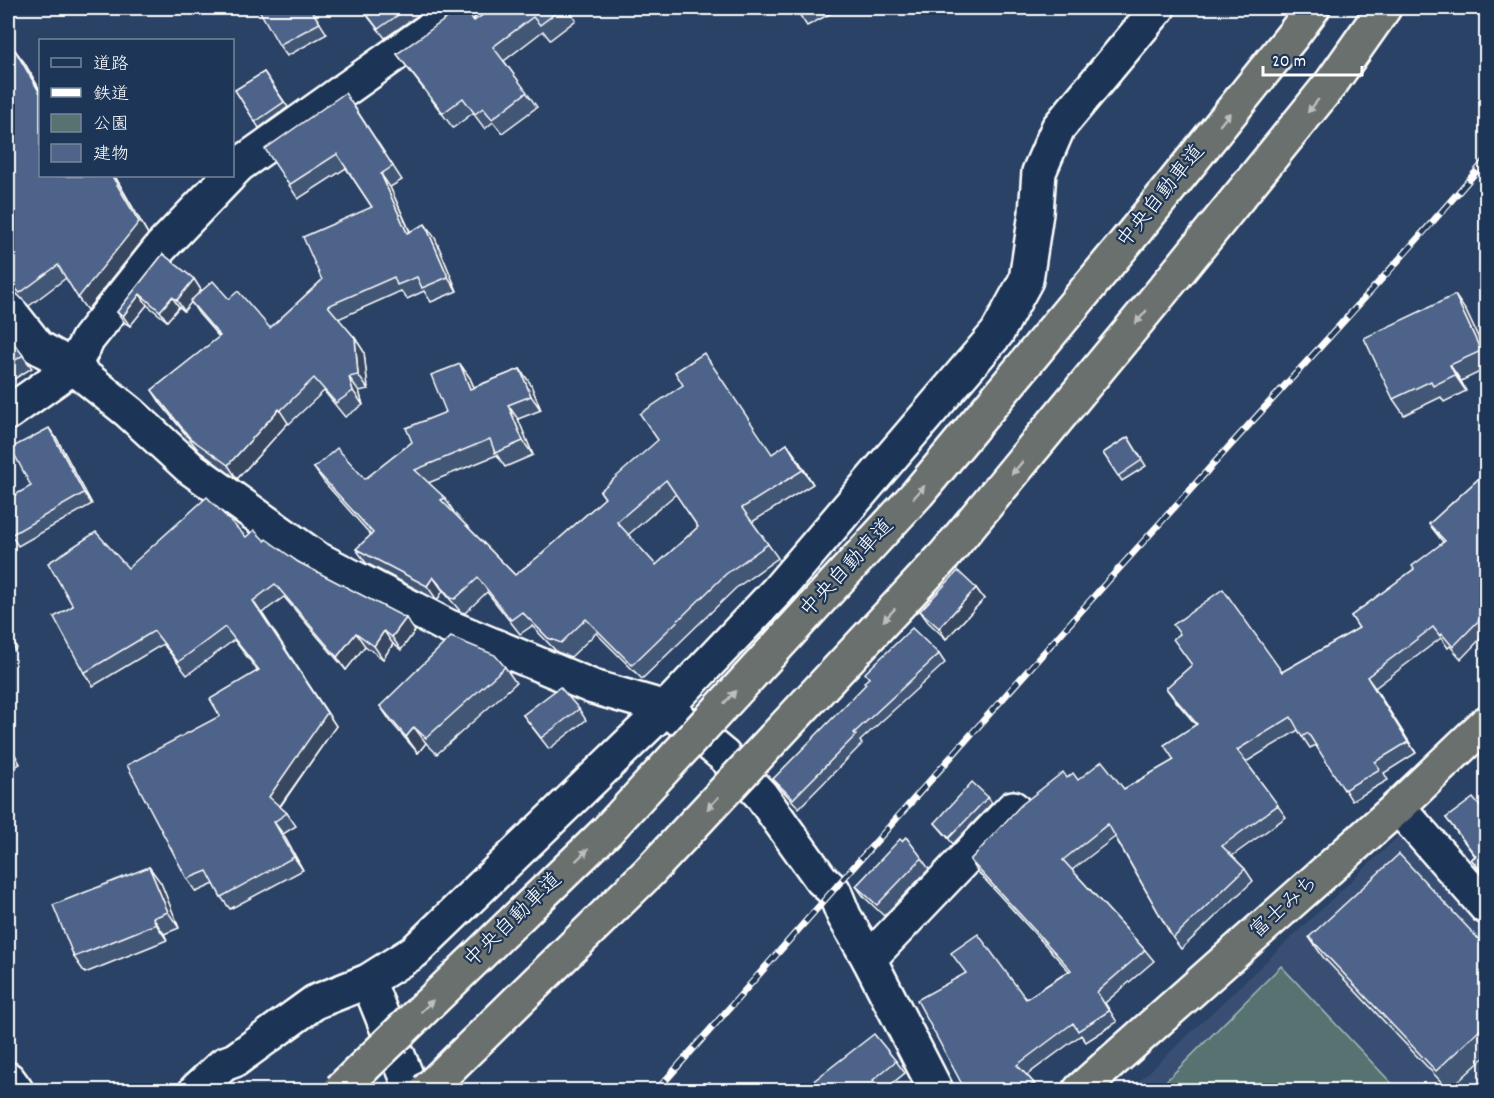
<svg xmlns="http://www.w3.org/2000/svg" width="1494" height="1098" viewBox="0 0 1494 1098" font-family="Dekko,'Klee One',sans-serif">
  <rect width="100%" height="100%" fill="#2a4265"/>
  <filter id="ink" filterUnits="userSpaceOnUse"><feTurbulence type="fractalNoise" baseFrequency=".0167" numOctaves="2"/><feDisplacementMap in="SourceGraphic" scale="12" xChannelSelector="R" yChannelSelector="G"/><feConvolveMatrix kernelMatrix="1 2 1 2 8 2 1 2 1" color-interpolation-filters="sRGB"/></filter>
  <g filter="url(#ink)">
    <polygon fill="#395073" points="1402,833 1486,922 1486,1090 1130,1090"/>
    <polygon fill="#577371" stroke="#abb9b8" stroke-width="1.5" points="1281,966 1398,1090 1157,1090"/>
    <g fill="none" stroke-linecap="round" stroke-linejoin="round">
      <g stroke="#fff" stroke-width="38">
        <g id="minor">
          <polyline points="232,172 239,165 460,8"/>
          <polyline points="8,309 38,347 73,367 129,412 189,467 316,558 447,626 593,687 666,708 724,756 761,795 821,879 834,891 844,916 869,959 936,1090"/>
          <polyline points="8,413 73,367 88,339 161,247 229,176"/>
          <polyline points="1398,807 1486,907"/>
          <polyline points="869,959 1013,808"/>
          <polyline points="368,981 412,1090"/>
          <polyline points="8,1079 16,1090"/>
          <polyline points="196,1090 224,1064 235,1060 315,1002 368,981 414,952 666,708 777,591 997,333 1026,280 1036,213 1039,172 1058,128 1158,8"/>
        </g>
      </g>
      <g stroke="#fff" stroke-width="38">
        <g id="highway">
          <polyline points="1136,230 1293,35 1313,8"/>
          <polyline points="1178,272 1332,82 1384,8"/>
          <polyline points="1080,1090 1398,807 1486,723"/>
        </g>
      </g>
      <use href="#minor" stroke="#1d3557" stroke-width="33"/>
      <use href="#highway" stroke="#6b706d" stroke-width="33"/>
      <g stroke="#fff" stroke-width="7">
        <path id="rail" d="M657 1090C831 893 1004 695 1181 500 1283 386 1388 276 1486 160"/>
      </g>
      <use href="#rail" stroke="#1d3557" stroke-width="4.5" stroke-dasharray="14" stroke-linecap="butt"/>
      <g stroke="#fff" stroke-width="38" stroke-linecap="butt">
        <g id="highway-bridge">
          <polyline points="340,1090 607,831 918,493 1136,230"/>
          <polyline points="427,1090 649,872 945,555 1178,272"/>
        </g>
      </g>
      <use href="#highway-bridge" stroke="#6b706d" stroke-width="33"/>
    </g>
    <g fill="#435676" stroke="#fff" stroke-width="1.5" fill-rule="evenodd">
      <polygon points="310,8 327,34 287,56 279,45"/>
      <polygon points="361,8 428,8 385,38"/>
      <polygon points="493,8 567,8 576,20 550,40 543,31 504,61 537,107 502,133 493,122 485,129 473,113 453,128 397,54 474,21"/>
      <polygon points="795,8 841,8 807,26"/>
      <polygon points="8,50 9,53 24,62 40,90 40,176 115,176 148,234 87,310 66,278 29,306 14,291 8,291"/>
      <polygon points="264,72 288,107 259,128 235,90"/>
      <polygon points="354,106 402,180 390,187 410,231 435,238 457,291 431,302 424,291 407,299 401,291 338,319 355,338 364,352 368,389 359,391 363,405 345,417 324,391 289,424 288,423 237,479 199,451 161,404 152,390 219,337 199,314 191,302 184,311 179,307 167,321 147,305 130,326 125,323 117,312 163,254 194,279 201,290 198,294 229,299 270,328 322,280 372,207 346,168 298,199 289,185"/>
      <polygon points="1466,311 1486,354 1486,369 1461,381 1466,391 1444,402 1441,397 1404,415 1393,399"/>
      <polygon points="8,336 32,368 8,383"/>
      <path d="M460 364 470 378 474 387 520 369 530 383 541 410 518 419 533 455 505 467 497 455 428 483 445 498 454 512V513L515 575 543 553 605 498 600 491 772 454 787 444 813 484 752 522 778 558 736 588 642 679 596 633 571 657 557 652 532 626 520 634 487 592 465 613 461 612 443 591 437 600 366 563 356 549 371 535 324 482 314 468 365 479 412 442 446 412ZM676 494 698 527 656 565 628 535Z"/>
      <polygon points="1128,437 1146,466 1122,481 1103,453"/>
      <polygon points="57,439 92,504 18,546 11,535 31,486"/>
      <polygon points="1486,472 1486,633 1461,659 1450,646 1448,648 1441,638 1375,688 1416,753 1384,773 1388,780 1352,801 1316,745 1310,748 1298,730 1246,762 1286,817 1232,856 1245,869 1253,881 1181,949 1173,938 1115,837 1072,870 1145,950 1154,961 1105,1003 1117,1022 1086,1042 1081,1035 1027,1075 1039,1090 965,1090 1026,999 1069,971 978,872 970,860 1067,778 1124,789 1174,760 1196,725 1174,699 1166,688 1192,665 1282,672 1359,628 1351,616 1414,569 1443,542 1429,524"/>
      <polygon points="246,537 265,541 298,562 415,631 401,650 393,644 383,659 365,646 346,670 284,597 262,613 336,726 280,807 287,813 296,826 283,834 303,870 230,909 221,897 214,884 196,892 187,879 220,716 258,671 234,640 187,675 163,644 93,686 84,673 73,606 128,568"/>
      <polygon points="976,588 984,599 946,639 928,622 920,611"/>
      <polygon points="8,634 17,648 8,654"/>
      <polygon points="939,654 945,663 860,741 862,744 799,808 779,787 773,779"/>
      <polygon points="505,667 516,683 437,754 426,743 418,753 391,722 380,706"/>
      <polygon points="579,709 586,720 549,749 523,715"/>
      <polygon points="8,742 20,764 8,771"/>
      <polygon points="988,797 992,803 953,844 935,823"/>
      <polygon points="1486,814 1486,879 1471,859 1475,856 1446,818"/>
      <polygon points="906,837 929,869 884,916 864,897 856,886"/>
      <polygon points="149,867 161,883 179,928 164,934 167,940 85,973 74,957"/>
      <polygon points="1309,937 1486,947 1486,1056 1449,1090 1323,957"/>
      <polygon points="896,1061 905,1073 884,1090 802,1090"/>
    </g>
    <g fill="#374660" stroke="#fff" stroke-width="1.5">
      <polygon points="15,50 24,62 40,90 40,93"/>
      <polygon points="381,174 390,187 416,246 407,233"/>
      <polygon points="112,176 114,176 148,234 87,310 78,298"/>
      <polygon points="425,224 435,238 457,291 448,277"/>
      <polygon points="194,279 201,290 184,311 177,300"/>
      <polygon points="140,294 147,305 130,326 123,316"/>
      <polygon points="1455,295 1466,311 1486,354 1486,358 1481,351"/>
      <polygon points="172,297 179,307 167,321 160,311"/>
      <polygon points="355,338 364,352 368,389 358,375"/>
      <polygon points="460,364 470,378 480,403 470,389"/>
      <polygon points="1450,365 1461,381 1466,391 1455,375"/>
      <polygon points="520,369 530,383 541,410 531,396"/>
      <polygon points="349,377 359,391 363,405 353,391"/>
      <polygon points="508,405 518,419 533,455 523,441"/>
      <polygon points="279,409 288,423 237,479 228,465"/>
      <polygon points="49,428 57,439 92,504 84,493"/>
      <polygon points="787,444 797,458 813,484 803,470"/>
      <polygon points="433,577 443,591 437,600 427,586"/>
      <polygon points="976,588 984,599 946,639 939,628"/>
      <polygon points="253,601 336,726 277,810 269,797"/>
      <polygon points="406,618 415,631 401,650 392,637"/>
      <polygon points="384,631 393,644 383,659 374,646"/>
      <polygon points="356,633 365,646 346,670 337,657"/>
      <polygon points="1367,677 1375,688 1416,753 1408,742"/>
      <polygon points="414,727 426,743 418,753 406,737"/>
      <polygon points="8,742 20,764 8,744"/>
      <polygon points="274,822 283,834 303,870 294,857"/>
      <polygon points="149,867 161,883 179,928 168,912"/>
      <polygon points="153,918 164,934 167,940 156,924"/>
    </g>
    <g fill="#4e6489" stroke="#fff" stroke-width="1.5" fill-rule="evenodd">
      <polygon points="258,8 310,8 320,23 279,45"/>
      <polygon points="362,8 408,8 378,29"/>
      <polygon points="461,8 464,8 474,21 493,8 562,8 540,25 533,17 493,47 527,92 492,119 483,108 475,114 463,98 443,113 397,54"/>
      <polygon points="15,50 40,93 40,176 112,176 139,222 78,298 58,265 20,293 8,281 8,54"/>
      <polygon points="264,72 284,102 255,122 235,90"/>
      <polygon points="345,93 393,166 381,174 407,233 425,224 448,277 422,288 417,277 397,285 394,277 328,306 355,338 358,375 349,377 353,391 336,403 314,378 280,411 279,409 228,465 190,438 152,390 220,336 190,301 213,281 229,299 238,291 270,328 322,280 303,237 372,207 337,154 289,185 265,149"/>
      <polygon points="163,254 194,279 177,300 172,297 160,311 140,294 123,316 117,312"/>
      <polygon points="1455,295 1481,351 1450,365 1455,375 1433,386 1431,381 1393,399 1364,338"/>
      <polygon points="8,336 23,355 8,365"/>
      <path d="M704 353 772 454 787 444 803 470 742 508 768 544 726 574 632 665 586 619 561 643 548 638 522 612 511 620 478 578 455 599 451 598 433 577 427 586 356 549 373 533 314 468 337 448 365 479 412 442 406 428 446 412 431 375 460 364 470 389 520 369 531 396 508 405 523 441 495 453 490 439 415 470 445 498 441 500 515 575 543 553 605 498 600 491 658 440 640 414 683 385 675 372ZM666 480 698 527 656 565 617 522Z"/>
      <polygon points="49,428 84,493 11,535 8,530 8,499 31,486 11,448"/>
      <polygon points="1128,437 1142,460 1118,476 1103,453"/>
      <polygon points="1486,472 1486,613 1453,647 1442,634 1440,636 1433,627 1367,677 1408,742 1375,762 1380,769 1344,790 1308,733 1302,737 1291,717 1237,750 1278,805 1222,846 1245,869 1173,938 1108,824 1063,860 1145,950 1097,992 1109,1011 1078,1031 1073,1023 1017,1065 1034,1083 1026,1090 965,1090 917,1000 966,973 951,953 978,934 1026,999 1071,970 970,860 1021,805 1063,772 1067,778 1073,773 1078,780 1102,761 1124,789 1174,760 1164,745 1197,724 1166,688 1192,665 1173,639 1180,634 1173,625 1223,589 1282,672 1359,628 1351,616 1414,569 1412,566 1445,541 1429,524"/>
      <polygon points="207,497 246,537 254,530 265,541 266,539 298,562 406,618 392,637 384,631 374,646 356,633 337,657 275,584 253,601 327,713 269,797 287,813 274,822 294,857 221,897 207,871 187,879 127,765 220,716 210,699 259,670 225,627 178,662 154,631 84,673 54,617 73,606 48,563 96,532 128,568"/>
      <polygon points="958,571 976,588 939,628 920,611"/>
      <polygon points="912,628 939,654 854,733 856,735 793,799 773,779 866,684 864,682 869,678 865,673"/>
      <polygon points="8,634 13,642 8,646"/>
      <polygon points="451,637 495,655 505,667 426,738 414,727 406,737 380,706"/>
      <polygon points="560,687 579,709 541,738 523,715"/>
      <polygon points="8,744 12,753 8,755"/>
      <polygon points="972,782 988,797 949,838 935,823"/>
      <polygon points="1473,798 1486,814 1486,876 1471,859 1476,856 1446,818"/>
      <polygon points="906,837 922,858 877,905 856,886 900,839 902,841"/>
      <polygon points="1399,854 1486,947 1486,1024 1436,1071 1309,937"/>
      <polygon points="149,867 168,912 153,918 156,924 74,957 53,905"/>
      <polygon points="874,1034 896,1061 873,1080 881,1090 802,1090"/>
      <polygon points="709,1082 715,1090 697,1090"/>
    </g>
    <defs><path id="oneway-solid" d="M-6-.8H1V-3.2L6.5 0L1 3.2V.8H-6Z" transform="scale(1.5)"/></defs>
    <g fill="#bcbfbd">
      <use href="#oneway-solid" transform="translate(1313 106) rotate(129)"/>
      <use href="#oneway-solid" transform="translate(1225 119) rotate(-51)"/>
      <use href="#oneway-solid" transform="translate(1141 317) rotate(130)"/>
      <use href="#oneway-solid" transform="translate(1017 468) rotate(130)"/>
      <use href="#oneway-solid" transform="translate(919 492) rotate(-49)"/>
      <use href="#oneway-solid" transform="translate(889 615) rotate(133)"/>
      <use href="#oneway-solid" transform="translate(730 697) rotate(-47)"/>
      <use href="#oneway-solid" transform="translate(713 803) rotate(133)"/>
      <use href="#oneway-solid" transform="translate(582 855) rotate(-44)"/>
      <use href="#oneway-solid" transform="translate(427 1006) rotate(-44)"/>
    </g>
  </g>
  <g text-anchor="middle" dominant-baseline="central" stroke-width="4.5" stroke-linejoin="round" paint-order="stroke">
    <g font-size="21" fill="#fff" stroke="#1d3557">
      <text transform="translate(1162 197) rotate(-51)">中央自動車道</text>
      <text transform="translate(848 569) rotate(-47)">中央自動車道</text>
      <text transform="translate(1285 908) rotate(-42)">富士みち</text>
      <text transform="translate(514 921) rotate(-44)">中央自動車道</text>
    </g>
  </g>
  <rect width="1494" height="1098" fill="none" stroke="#1d3557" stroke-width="30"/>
  <rect x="15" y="15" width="1464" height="1068" fill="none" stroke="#fff" stroke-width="2" filter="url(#ink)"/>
  <rect x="39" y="39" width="195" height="138" fill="#1d3557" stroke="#77869a" stroke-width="1.5"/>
  <rect x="51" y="58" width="30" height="9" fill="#1d3557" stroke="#77869a" stroke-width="1.5"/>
  <text x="93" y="69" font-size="18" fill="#ffffff">道路</text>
  <rect x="51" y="88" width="30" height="9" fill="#ffffff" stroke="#77869a" stroke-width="1.5"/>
  <text x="93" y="99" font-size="18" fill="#ffffff">鉄道</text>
  <rect x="51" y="114" width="30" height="18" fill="#577371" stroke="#77869a" stroke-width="1.5"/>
  <text x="93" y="129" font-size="18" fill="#ffffff">公園</text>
  <rect x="51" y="144" width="30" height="18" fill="#4e6489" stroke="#77869a" stroke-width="1.5"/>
  <text x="93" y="159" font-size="18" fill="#ffffff">建物</text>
  <path d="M1263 66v9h99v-9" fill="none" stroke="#ffffff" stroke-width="3"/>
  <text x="1272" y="66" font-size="18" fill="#ffffff" stroke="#1d3557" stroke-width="4.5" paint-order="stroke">20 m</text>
</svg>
